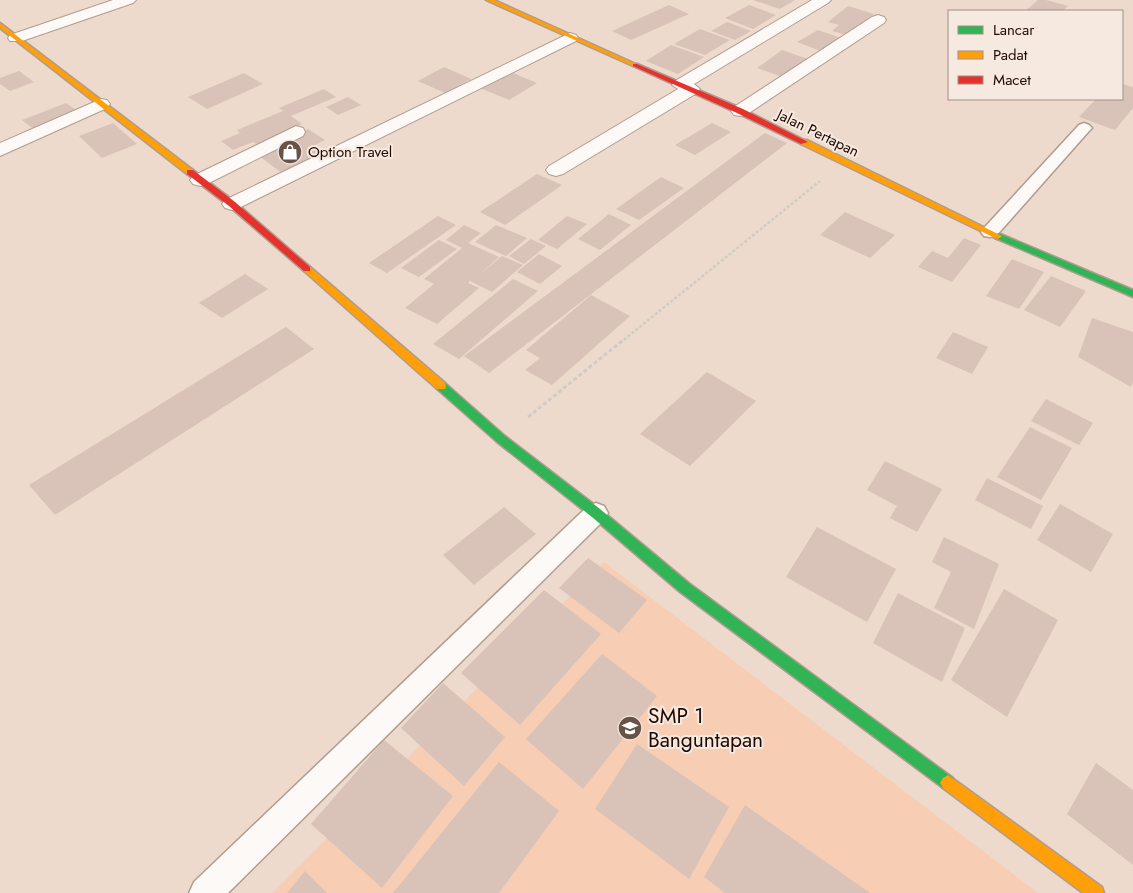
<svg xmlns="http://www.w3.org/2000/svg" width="1133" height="893" viewBox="0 0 1133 893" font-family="Jost,sans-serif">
  <rect width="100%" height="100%" fill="#eedacc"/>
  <polygon fill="#f7ceb3" points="604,562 1038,893 272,893"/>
  <g fill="#d9c2b8">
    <polygon points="753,0 795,0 780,9"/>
    <polygon points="1038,0 1046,0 1068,6 1063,11 1025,11"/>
    <polygon points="669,5 689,14 631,40 612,31"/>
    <polygon points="749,5 776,15 753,29 725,18"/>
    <polygon points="848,6 874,14 847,35 832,31 839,25 828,22"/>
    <polygon points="727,22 751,31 735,40 711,31"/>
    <polygon points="700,29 730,40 705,55 674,44"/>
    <polygon points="818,30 844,39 823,52 797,42"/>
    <polygon points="671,45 704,57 678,74 646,61"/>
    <polygon points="782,50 811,60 785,78 757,68"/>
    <polygon points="444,67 471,79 445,93 418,81"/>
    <polygon points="19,71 34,82 10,91 0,84 0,78"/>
    <polygon points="508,71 537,83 509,100 480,88"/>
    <polygon points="244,73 263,84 207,109 188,97"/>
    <polygon points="1122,84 1133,87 1133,108 1115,130 1079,117 1096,99 1122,99"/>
    <polygon points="324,89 336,97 291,116 302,124 256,144 253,142 233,150 221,141 240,133 237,130 283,111 279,108"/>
    <polygon points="348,97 361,105 338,115 326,107"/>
    <polygon points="66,103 79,112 35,130 22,120"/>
    <polygon points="113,123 137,144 102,158 79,136"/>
    <polygon points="712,123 731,132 695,155 675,145"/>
    <polygon points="308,129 325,140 313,146 324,153 282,173 255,153"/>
    <polygon points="765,133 787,143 489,373 464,356"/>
    <polygon points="537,174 562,185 505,225 480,212"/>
    <polygon points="661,177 684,188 639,220 616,209"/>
    <polygon points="845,212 895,235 870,258 820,235"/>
    <polygon points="609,214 631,225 600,250 578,239"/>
    <polygon points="438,216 456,225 387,273 369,263"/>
    <polygon points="567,216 587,224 557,249 538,240"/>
    <polygon points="464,225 481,233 468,243 499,257 479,275 502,256 523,265 492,292 470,281 468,283 479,288 437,324 405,308 434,284 424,279 462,248 446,240"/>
    <polygon points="496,225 527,238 506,256 475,242"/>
    <polygon points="964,238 981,245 952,282 918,267 932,251 948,258"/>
    <polygon points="531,239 546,246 524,264 509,256"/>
    <polygon points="439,240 457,249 419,277 401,268"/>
    <polygon points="539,254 562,266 540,284 517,272"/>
    <polygon points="1012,259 1044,272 1019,309 986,296"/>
    <polygon points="245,274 268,289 222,318 199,303"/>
    <polygon points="1051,276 1086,291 1060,327 1024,310"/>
    <polygon points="513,279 538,291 459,359 433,344"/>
    <polygon points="591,295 630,316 552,385 525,370 540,358 526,350"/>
    <polygon points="1092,318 1133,332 1133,382 1131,387 1078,357"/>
    <polygon points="286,327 314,349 55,515 29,485"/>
    <polygon points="953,332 988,347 972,374 936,358"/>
    <polygon points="707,372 756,401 690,466 640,434"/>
    <polygon points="1046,399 1093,423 1079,445 1031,421"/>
    <polygon points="1030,427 1072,448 1041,500 997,477"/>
    <polygon points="885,461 942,489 917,532 890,518 897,506 867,490"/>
    <polygon points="987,478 1043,506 1031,529 975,500"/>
    <polygon points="1060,504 1113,534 1091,572 1037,540"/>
    <polygon points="504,507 536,534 474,585 443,555"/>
    <polygon points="817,527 896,569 867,622 786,577"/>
    <polygon points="944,537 999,564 974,629 934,608 951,572 932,562"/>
    <polygon points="588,558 647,600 619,633 559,588"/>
    <polygon points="1004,589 1058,620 1007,717 951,680"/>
    <polygon points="544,590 601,634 520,725 461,673"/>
    <polygon points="898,593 965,628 942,682 873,643"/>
    <polygon points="602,654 657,696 583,789 526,739"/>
    <polygon points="443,683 505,737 464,786 401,728"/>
    <polygon points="384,740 453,796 382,888 311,824"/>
    <polygon points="637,744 729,807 689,879 595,809"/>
    <polygon points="499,762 559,811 499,893 393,893"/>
    <polygon points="1096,763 1133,790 1133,865 1067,814"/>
    <polygon points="745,805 870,893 725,893 704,877"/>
    <polygon points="305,871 327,893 287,893"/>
  </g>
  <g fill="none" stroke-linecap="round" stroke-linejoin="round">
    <g stroke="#b09c8e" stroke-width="3">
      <g id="lane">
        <polygon points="1084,123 1089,125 1092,128 1089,131 996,236 990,237 984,236 981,232 984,228 1079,125"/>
        <polygon points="596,503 604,506 608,513 604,520 228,893 189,893 194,882 588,506"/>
      </g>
    </g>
    <g stroke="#b09c8e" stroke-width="2">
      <g id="street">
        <polygon points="113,0 136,0 133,3 22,41 10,41 8,38 10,35"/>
        <polygon points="812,0 831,0 828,3 694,84 700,89 697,93 563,174 556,176 549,174 546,170 549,166 678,89 672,85 675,81"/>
        <polygon points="878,15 884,17 886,20 884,23 746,115 740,116 734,115 731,111 734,107 872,17"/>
        <polygon points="570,33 576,35 578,38 576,41 239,208 232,210 225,208 222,204 225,200"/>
        <polygon points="101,99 107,100 110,104 107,108 0,156 0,143"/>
        <polygon points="296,126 303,128 305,132 303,136 207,184 200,186 193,184 190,180 193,176"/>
      </g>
    </g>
    <g stroke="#b09c8e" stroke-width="3">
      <g id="fast">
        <polygon points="998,233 1133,290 1133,297 995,238 994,236"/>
        <polygon points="441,382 445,383 505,436 600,509 690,584 953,778 956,783 953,788 948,791 943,788 680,592 592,517 497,442 437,389 436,386"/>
      </g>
    </g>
    <g stroke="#b09c8e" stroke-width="3">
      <g id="slow">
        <polygon points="486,0 494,0 638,65 633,66"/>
        <polygon points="0,23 193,170 193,174 187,174 0,28"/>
        <polygon points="801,140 807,140 1002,236 998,239 995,238 801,144"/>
        <polygon points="307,266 310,267 445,383 446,386 445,389 437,389 304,271 304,267"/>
        <polygon points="948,775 1102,887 1104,893 1083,893 943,788 940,783 943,778"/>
      </g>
    </g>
    <g stroke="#b09c8e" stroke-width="3">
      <g id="jam">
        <polygon points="633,64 637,64 743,109 808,142 801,144 737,113 633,66"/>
        <polygon points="187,170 193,170 235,202 310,267 310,271 304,271 229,206 187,174"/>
      </g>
    </g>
    <polyline stroke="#d1cbc6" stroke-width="2.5" stroke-dasharray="3 2" stroke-linecap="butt" points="620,343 820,181"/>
    <polyline stroke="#d1cbc6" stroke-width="3" stroke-dasharray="4 2.5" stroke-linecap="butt" points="528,417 622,341"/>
    <use href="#lane" fill="#fcf9f7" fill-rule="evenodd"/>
    <use href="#street" fill="#fcf9f7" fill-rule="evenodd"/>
    <use href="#fast" fill="#30b455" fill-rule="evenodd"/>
    <use href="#slow" fill="#ff9f0a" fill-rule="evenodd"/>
    <use href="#jam" fill="#e5322d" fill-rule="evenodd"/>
  </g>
  <defs>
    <g id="shop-disc" transform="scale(1.25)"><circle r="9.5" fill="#685347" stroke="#f6e9e0"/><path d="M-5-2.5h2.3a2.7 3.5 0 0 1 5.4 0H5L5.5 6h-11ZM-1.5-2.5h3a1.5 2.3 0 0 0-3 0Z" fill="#fff"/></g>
    <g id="school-disc" transform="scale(1.25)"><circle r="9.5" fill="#685347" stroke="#f6e9e0"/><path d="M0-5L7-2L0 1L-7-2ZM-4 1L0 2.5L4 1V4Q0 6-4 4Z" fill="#fff"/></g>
  </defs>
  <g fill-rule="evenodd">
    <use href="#shop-disc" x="290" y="152"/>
    <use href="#school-disc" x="630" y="728"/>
  </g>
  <g text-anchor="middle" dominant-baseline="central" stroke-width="4" stroke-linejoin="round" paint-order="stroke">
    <g font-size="15" fill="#200a00" stroke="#f6e9e0">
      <text transform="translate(818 133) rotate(26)">Jalan Pertapan</text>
    </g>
    <g font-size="15" fill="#200a00" stroke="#f6e9e0" text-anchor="start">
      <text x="308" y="152">Option Travel</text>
    </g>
    <g font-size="21" fill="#200a00" stroke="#f6e9e0" text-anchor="start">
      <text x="648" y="716">SMP 1<tspan x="648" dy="24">Banguntapan</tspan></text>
    </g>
  </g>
  <rect x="948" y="10" width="175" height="90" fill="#f6e9e0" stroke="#a09086"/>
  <rect x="958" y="26" width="25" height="8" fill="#30b455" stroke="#a09086"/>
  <text x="993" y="35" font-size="15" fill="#200a00">Lancar</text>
  <rect x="958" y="51" width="25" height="8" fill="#ff9f0a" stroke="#a09086"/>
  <text x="993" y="60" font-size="15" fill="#200a00">Padat</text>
  <rect x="958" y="76" width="25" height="8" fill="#e5322d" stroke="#a09086"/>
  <text x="993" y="85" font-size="15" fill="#200a00">Macet</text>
</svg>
